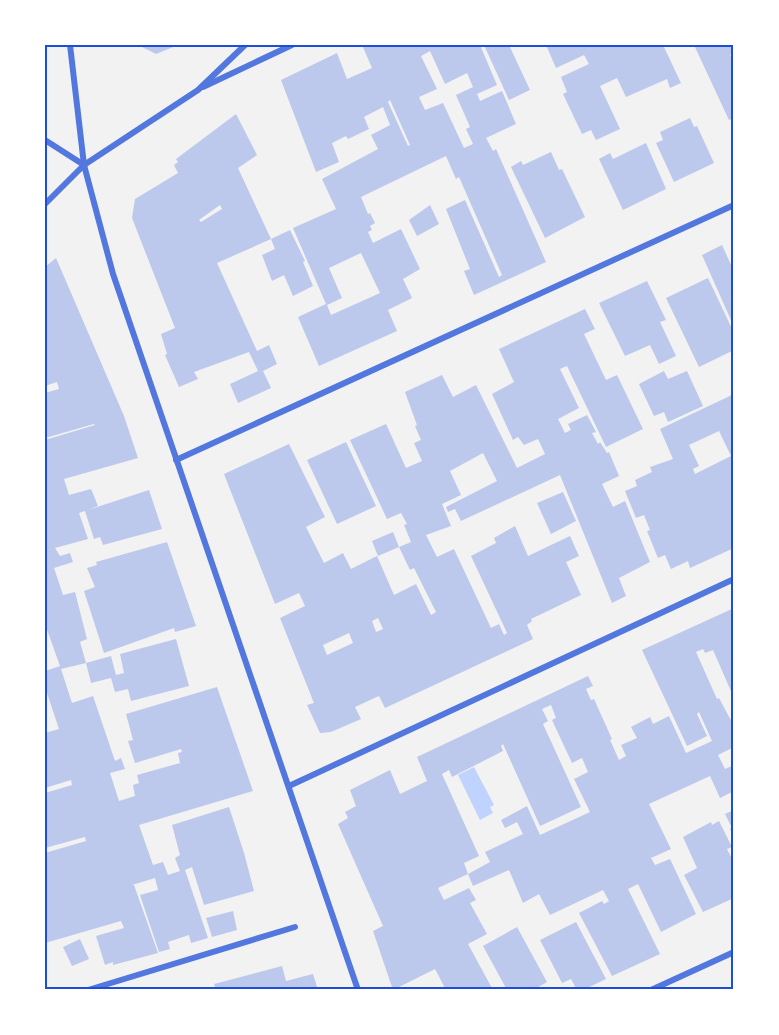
<svg xmlns="http://www.w3.org/2000/svg" width="779" height="1035" viewBox="0 0 779 1035" font-family="'Public Sans',sans-serif">
  <rect width="100%" height="100%" fill="#f2f2f2"/>
  <polygon fill="#bfd3fe" points="474,767 494,805 490,807 493,813 480,820 458,775"/>
  <g fill="#bdc9ec" fill-rule="evenodd">
    <polygon points="138,45 178,45 156,54"/>
    <path d="M362 45H480L497 85 477 94 480 101 502 91 516 124 486 138 493 151 496 149 546 262 474 295 464 271 470 269 446 209 465 200 499 277 502 275 459 177 456 179 446 156 361 197 368 214 370 213 375 223 370 226 372 230 368 232 373 243 401 229 420 269 403 279 412 298 388 310 397 331 319 366 298 317 326 304 293 228 336 209 322 179 378 149 371 135 390 125 383 107 364 117 369 129 348 139 346 136 332 143 339 162 316 172 281 80 337 53 347 79 372 68ZM430 51 445 84 467 73 473 87 456 95 470 127 466 129 473 144 464 148 443 103 425 110 419 97 437 89 421 56ZM390 100 410 145 408 146 388 102ZM361 253 380 293 331 315 327 305 342 298 329 268Z"/>
    <polygon points="484,45 509,45 530,90 509,100"/>
    <polygon points="546,45 663,45 681,83 670,88 667,79 626,97 617,78 600,86 620,129 596,140 591,130 582,134 563,94 567,92 561,77 589,64 584,55 556,68"/>
    <polygon points="694,45 734,45 734,53 730,55 734,62 734,118 729,120"/>
    <path d="M236 114 257 155 238 168 271 239 290 230 305 261 303 262 313 286 293 296 284 275 272 281 262 255 275 249 271 239 217 263 257 351 269 345 277 364 263 371 271 388 238 403 230 384 258 371 249 352 194 372 198 379 179 387 165 355 167 354 161 334 175 328 132 218 135 199 178 173 174 165 178 162 176 159ZM220 205 222 209 201 222 199 220Z"/>
    <polygon points="690,118 694,127 697,126 714,163 674,182 656,143 663,140 660,132"/>
    <polygon points="646,143 666,189 623,210 599,159 610,153 613,159"/>
    <polygon points="551,152 559,170 562,169 585,217 545,238 511,167 521,161 523,165"/>
    <polygon points="430,205 439,224 417,236 409,220"/>
    <polygon points="722,245 732,267 734,266 734,327 702,255"/>
    <polygon points="56,258 124,416 138,458 64,479 69,495 91,489 98,506 88,510 149,490 162,529 103,545 100,537 94,539 85,511 79,513 88,539 55,548 60,556 70,553 73,562 54,568 63,595 75,592 87,639 80,642 86,663 61,669 72,703 93,696 115,761 121,758 125,769 110,773 119,801 135,796 133,785 139,783 137,775 180,763 178,753 182,752 181,749 135,763 128,741 133,740 126,714 217,687 253,791 139,825 153,865 163,862 168,875 180,871 175,858 180,855 172,825 229,807 244,853 254,891 204,905 192,867 185,870 208,938 191,943 189,935 168,942 170,949 159,952 140,895 158,890 155,878 132,885 134,885 158,953 113,965 113,962 105,965 96,936 124,928 121,921 45,943 45,853 86,841 85,837 45,848 45,793 72,785 71,780 45,788 45,733 59,729 45,687 45,671 60,666 45,624 45,440 95,425 94,424 45,438 45,393 59,389 57,382 45,386 45,267"/>
    <polygon points="708,278 734,333 734,350 699,367 666,298"/>
    <polygon points="647,281 666,320 660,322 676,356 659,364 650,345 625,356 599,303"/>
    <path d="M585 309 595 329 584 334 606 380 617 375 643 429 606 447 567 366 560 369 579 408 558 419 565 433 571 430 568 424 587 415 596 432 592 433 598 444 600 442 607 453 609 452 619 476 602 484 613 507 625 501 650 562 619 578 626 596 612 603 560 475 461 521 455 509 448 512 446 507 497 481 483 453 450 471 461 495 442 504 451 526 426 535 437 557 454 549 491 628 499 624 504 635 507 633 471 556 496 543 494 538 515 526 528 556 570 536 579 556 566 562 581 595 531 619 532 621 527 625 533 639 385 708 379 696 355 707 361 719 331 732 320 733 307 705 314 703 280 618 305 606 299 593 275 604 224 474 289 444 325 517 306 527 324 563 343 553 351 569 377 556 394 595 416 584 431 615 436 612 414 568 410 570 399 547 378 556 372 541 393 532 399 547 411 542 404 525 407 524 401 513 387 519 350 440 386 424 406 468 422 461 414 443 421 440 415 426 417 425 405 392 442 375 453 397 476 385 517 468 545 454 538 439 524 445 518 437 513 440 492 394 514 382 499 349ZM378 618 383 629 376 632 372 621ZM349 633 353 643 327 655 323 645Z"/>
    <polygon points="664,371 668,379 687,371 703,406 668,422 664,412 654,416 639,384"/>
    <path d="M734 394V548L690 568 688 561 671 569 665 555 658 558 647 531 650 530 644 515 636 518 625 491 637 486 635 480 652 472 650 467 673 459 660 429ZM719 431 731 456 695 474 693 469 699 466 689 445Z"/>
    <polygon points="346,442 376,506 337,524 307,460"/>
    <polygon points="563,492 576,521 551,534 537,503"/>
    <polygon points="167,542 196,626 175,632 174,628 104,653 84,591 95,587 87,568 97,565 96,562"/>
    <polygon points="734,608 734,698 713,650 705,653 703,649 696,652 717,699 719,698 734,726 734,747 718,755 725,769 734,765 734,791 720,798 710,776 649,804 671,849 651,858 655,865 670,859 696,914 661,932 638,884 628,889 660,954 612,976 579,913 602,901 604,904 609,901 603,890 550,915 539,894 523,903 509,870 473,886 468,874 490,862 485,852 523,834 517,822 505,828 501,820 527,806 540,835 590,812 574,779 588,772 582,758 572,763 552,720 556,718 551,705 542,709 548,721 543,724 581,807 540,826 503,744 501,746 503,751 452,777 449,770 442,774 479,856 464,863 468,874 438,888 444,900 469,888 476,900 470,903 487,934 468,944 493,990 453,990 452,988 446,990 435,969 393,990 373,931 383,926 338,824 348,818 345,812 356,806 350,790 390,770 400,794 427,781 417,757 588,676 593,686 586,689 591,700 594,699 612,739 610,740 619,760 626,756 621,745 637,738 631,727 650,717 653,724 669,716 686,753 712,741 699,712 697,714 707,736 687,746 642,650"/>
    <polygon points="176,639 189,686 131,701 128,689 115,692 111,678 91,683 86,663 111,656 116,675 124,673 120,654"/>
    <polygon points="734,810 734,837 730,829 732,828 725,814"/>
    <polygon points="719,821 732,847 727,849 734,863 734,898 703,912 684,875 697,868 683,837 711,822 712,825"/>
    <polygon points="233,911 237,930 212,937 206,918"/>
    <polygon points="576,922 606,979 583,990 577,990 571,979 562,983 540,940"/>
    <polygon points="517,927 547,982 533,990 507,990 483,946"/>
    <polygon points="80,939 89,959 72,966 63,947"/>
    <polygon points="282,966 286,981 313,974 318,990 216,990 214,984"/>
  </g>
  <g fill="none" stroke-linecap="round" stroke-linejoin="round">
    <g stroke="#5277de" stroke-width="6">
      <polyline points="70,45 84,165 113,274 358,990"/>
      <polyline points="203,87 292,45"/>
      <polyline points="45,140 84,165"/>
      <polyline points="45,204 84,165 198,90 245,45"/>
      <polyline points="176,460 734,205"/>
      <polyline points="289,786 734,579"/>
      <polyline points="88,990 295,927"/>
      <polyline points="651,990 734,952"/>
    </g>
  </g>
  <rect width="779" height="1035" fill="none" stroke="#ffffff" stroke-width="93"/>
  <rect x="46" y="46" width="686" height="942" fill="none" stroke="#1d4ed8" stroke-width="2"/>
</svg>
